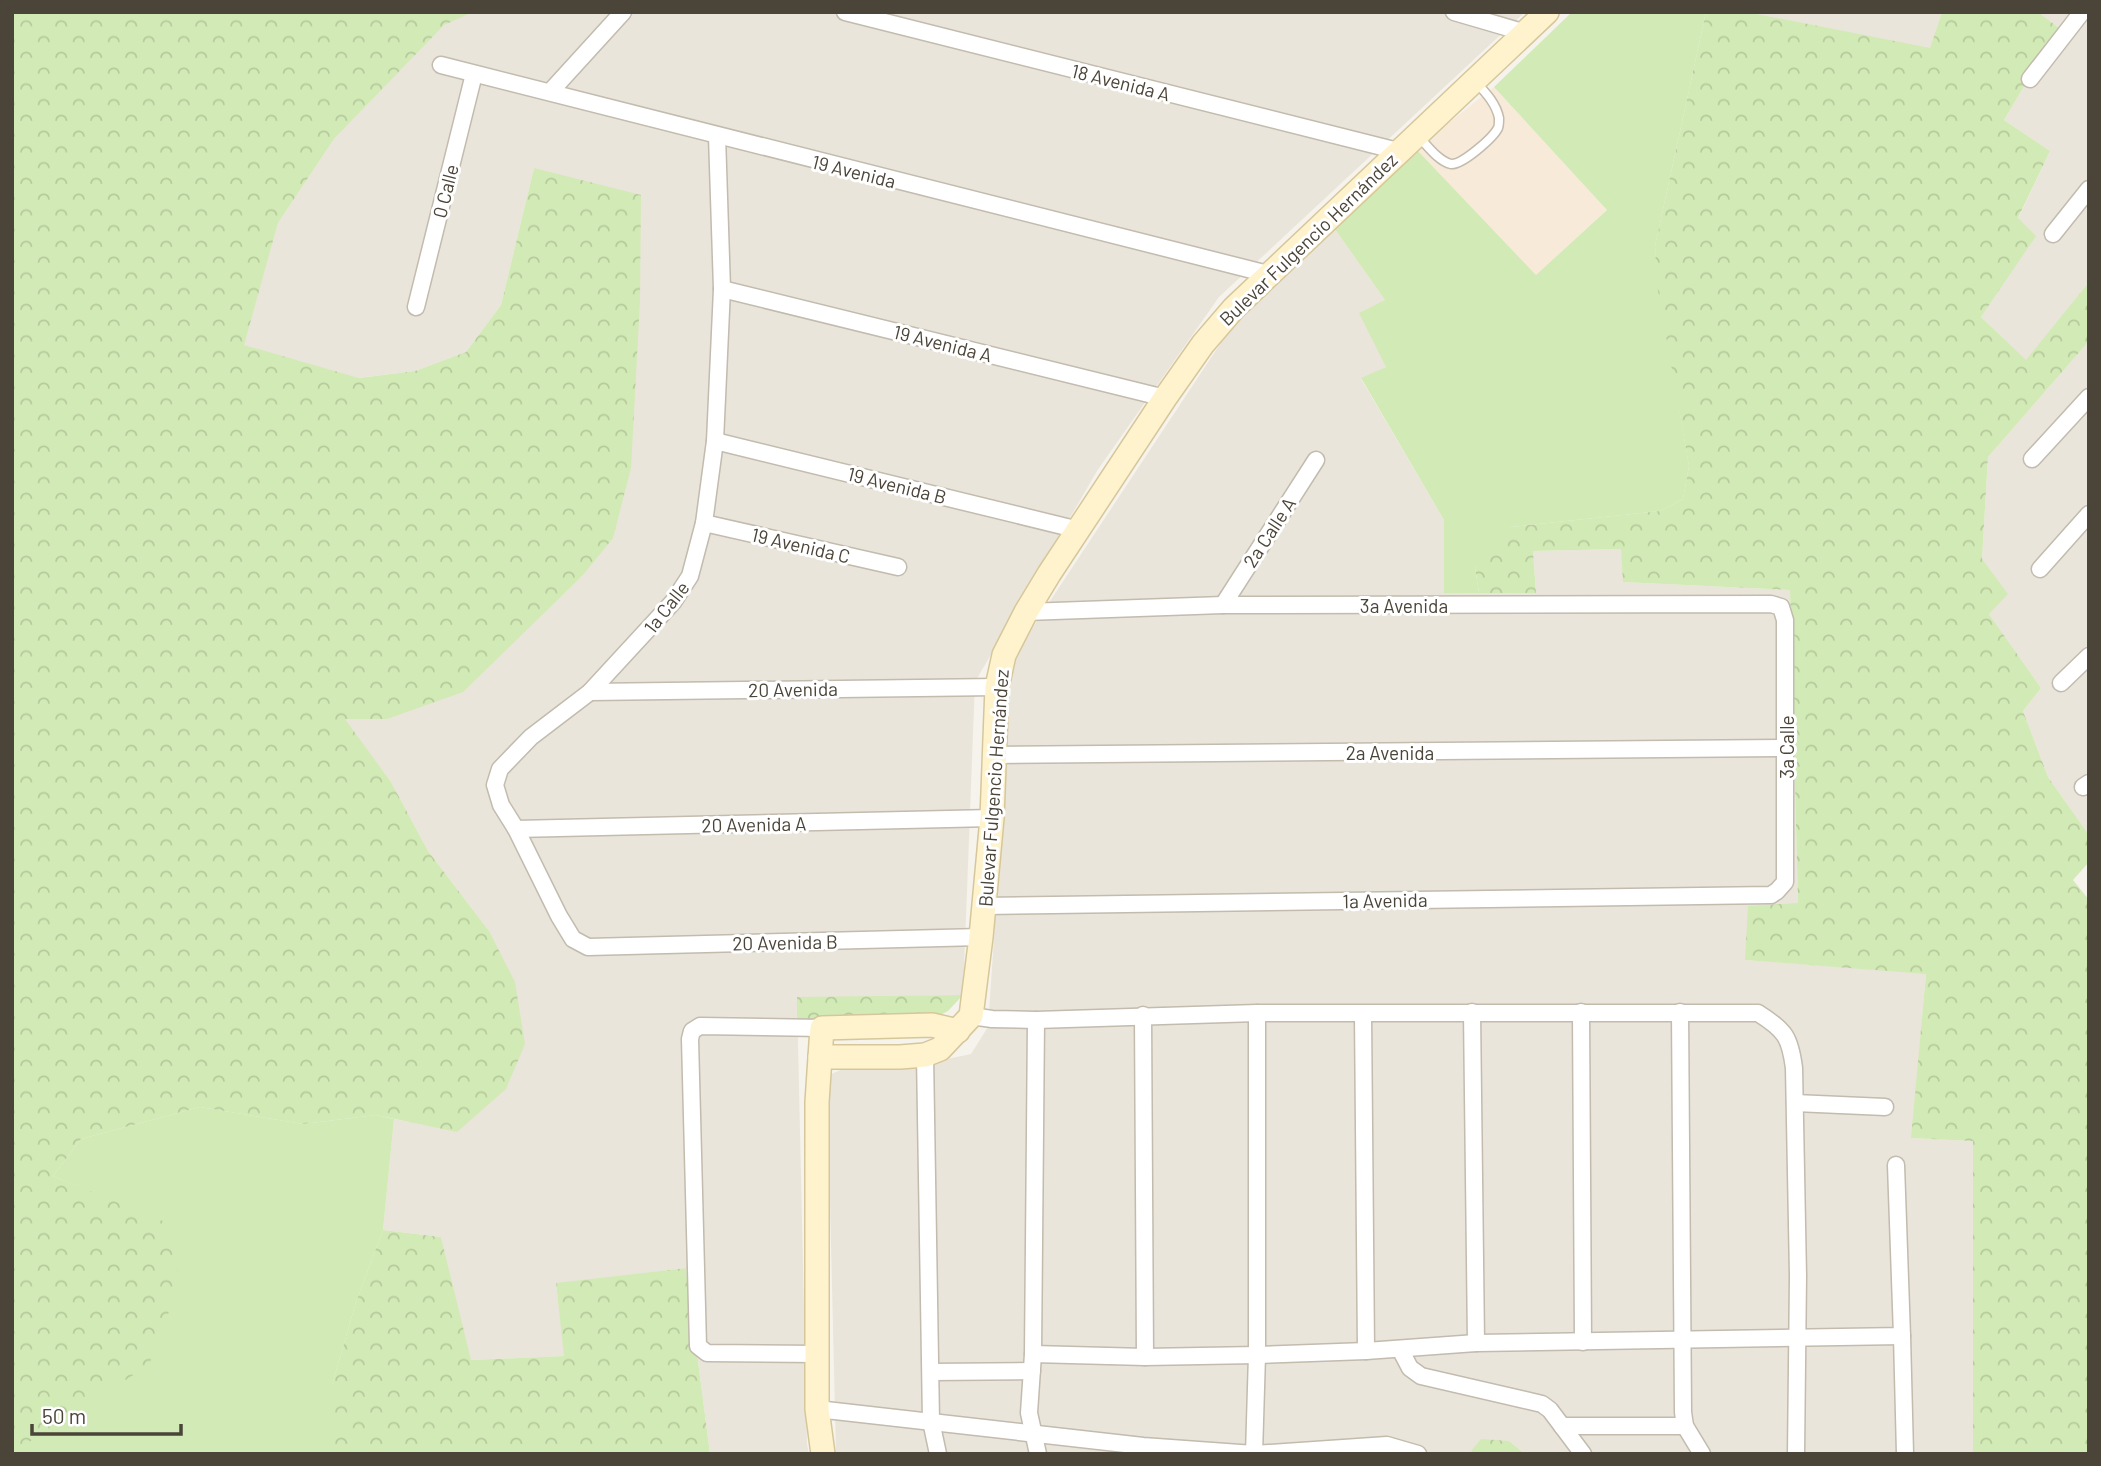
<svg xmlns="http://www.w3.org/2000/svg" width="2101" height="1466" viewBox="0 0 2101 1466" font-family="Barlow,sans-serif">
  <defs>
    <pattern id="forest-crowns" width="20" height="18" patternUnits="userSpaceOnUse" patternTransform="scale(1.75)"><rect width="20" height="18" fill="#d2eab5"/><path d="M2 6a3 3 0 1 1 6 0M12 15a3 3 0 1 1 6 0" fill="none" stroke="#b6ca9c"/></pattern>
  </defs>
  <rect width="100%" height="100%" fill="#f6f3ec"/>
  <g fill="#eae5da">
    <polygon points="473,12 1525,12 1219,297 1097,471 975,682 963,995 797,998 807,1444 809,1454 710,1454 686,1268 556,1284 565,1356 470,1360 441,1237 383,1230 394,1119 457,1131 489,931 428,851 391,782 344,719 387,719 540,615 583,575 534,168 501,305 466,352 415,371 358,378 243,345 278,223 334,139 444,24"/>
    <polygon points="1747,12 1942,12 1930,49"/>
    <polygon points="2038,12 2089,12 2089,282 2026,361 1981,317 2035,236 2018,219 2050,151 2004,120 2059,28"/>
    <polygon points="1332,225 1385,300 1386,367 1361,379 1444,520 1444,593 1536,592 1533,551 1621,549 1624,582 1790,590 1798,903 1746,960 1926,973 1912,1138 1973,1141 1973,1454 1525,1454 1509,1441 1471,1451 1473,1454 836,1454 827,1076 845,1068 943,1060 971,1054 988,1027 1013,657 1234,323"/>
    <polygon points="2089,341 2089,835 2048,777 2023,711 2041,688 1989,614 1982,559 1988,457"/>
  </g>
  <polygon fill="#f7ead8" points="1494,87 1607,210 1536,275 1416,149"/>
  <g fill="#d2eab5">
    <polygon points="1572,12 1706,12 1655,246 1658,285 1689,466 1683,499 1660,511 1511,527 1475,568 1479,593 1444,593 1444,520 1361,378 1386,367 1359,313 1385,300 1332,225 1416,149 1536,275 1607,210 1494,87"/>
    <polygon points="200,1107 303,1124 376,1115 394,1119 383,1230 356,1302 332,1385 332,1454 12,1454 93,1193 53,1176 81,1139"/>
  </g>
  <g fill="url(#forest-crowns)">
    <polygon points="12,12 473,12 444,25 334,139 278,223 244,345 359,378 415,371 466,352 501,305 534,168 641,195 640,301 631,468 613,538 583,575 463,692 387,719 345,719 391,782 428,851 489,931 515,982 525,1044 506,1089 457,1132 376,1115 303,1124 200,1107 81,1139 53,1176 170,1224 180,1282 149,1365 12,1453"/>
    <polygon points="1706,12 1747,12 1930,48 1942,12 2038,12 2059,28 2004,120 2050,151 2018,218 2036,236 1981,317 2026,360 2089,282 2089,341 1988,457 1982,559 2008,594 1989,614 2041,688 2023,711 2048,777 2089,835 2089,862 2073,880 2089,900 2089,1454 1973,1454 1973,1141 1911,1138 1926,974 1745,960 1748,906 1798,903 1790,590 1623,582 1621,549 1533,551 1536,593 1479,593 1475,568 1495,542 1511,527 1660,511 1683,499 1689,466 1657,285 1655,246"/>
    <polygon points="963,995 948,1011 929,1021 797,1020 797,997"/>
    <polygon points="383,1230 441,1237 471,1360 564,1356 556,1283 686,1268 710,1454 332,1454 332,1385 356,1302"/>
    <polygon points="1481,1439 1509,1441 1525,1454 1473,1454 1471,1451"/>
  </g>
  <g fill="none" stroke-linecap="round" stroke-linejoin="round">
    <g stroke="#c2bbae" stroke-width="11">
      <path id="lane" d="M1418 136C1427 145 1438 161 1451 164 1462 165 1493 138 1498 128 1499 126 1499 120 1499 118 1496 103 1485 92 1475 81"/>
    </g>
    <g stroke="#c2bbae" stroke-width="19">
      <g id="street">
        <polyline points="845,12 1398,151"/>
        <polyline points="1454,12 1526,33"/>
        <polyline points="441,65 1268,274"/>
        <polyline points="2030,79 2082,12"/>
        <polyline points="551,91 623,12"/>
        <polyline points="717,136 722,289 715,441 704,523 690,576 673,602 590,692 531,737 500,769 495,785 501,805 516,829 559,916 573,939 588,947 981,937"/>
        <polyline points="2053,234 2089,189"/>
        <polyline points="722,289 1165,398"/>
        <polyline points="416,307 474,74"/>
        <polyline points="715,441 1079,530"/>
        <polyline points="2032,459 2089,397"/>
        <polyline points="704,523 898,567"/>
        <polyline points="2040,569 2089,514"/>
        <polyline points="1223,605 1316,460"/>
        <polyline points="2061,683 2089,656"/>
        <polyline points="590,692 997,687"/>
        <polyline points="994,755 1787,748"/>
        <polyline points="2083,787 2089,783"/>
        <polyline points="516,829 992,818"/>
        <polyline points="985,906 1771,895 1777,891 1785,882 1785,620 1781,607 1771,604 1223,605 1026,612"/>
        <polyline points="1472,1012 1476,1343"/>
        <polyline points="1581,1012 1583,1342"/>
        <polyline points="1363,1014 1366,1351"/>
        <polyline points="1143,1015 1145,1357"/>
        <path d="M971 1016 992 1019 1036 1020 1257 1013H1758C1785 1030 1790 1037 1794 1068L1798 1276 1796 1454"/>
        <polyline points="1036,1020 1033,1354 1029,1413 1038,1454"/>
        <polyline points="925,1055 931,1421 938,1454"/>
        <polyline points="1795,1103 1885,1107"/>
        <polyline points="1902,1336 1905,1454"/>
        <polyline points="1400,1349 1410,1368 1421,1376 1542,1404 1550,1410 1583,1454"/>
        <polyline points="817,1354 707,1353 698,1346 690,1039 692,1031 700,1026 822,1028"/>
        <polyline points="1033,1354 1145,1357 1257,1355 1366,1351 1476,1343 1902,1336 1896,1165"/>
        <polyline points="931,1372 1032,1371"/>
        <polyline points="817,1409 1143,1446 1254,1454 1387,1445 1418,1454"/>
        <polyline points="1562,1426 1685,1426 1683,1412 1680,1012"/>
        <polyline points="1685,1426 1702,1454"/>
        <polyline points="1254,1454 1257,1355 1257,1013"/>
      </g>
    </g>
    <g stroke="#d6c79b" stroke-width="26">
      <g id="secondary">
        <polyline points="820,1057 900,1057 925,1055 940,1049 971,1016 981,937 992,818 997,687 1004,655 1026,612 1049,574 1165,398 1203,344 1234,308 1547,12"/>
        <polyline points="823,1454 817,1409 817,1102 822,1028 932,1025 958,1031"/>
      </g>
    </g>
    <use href="#lane" stroke="#fff" stroke-width="8"/>
    <use href="#street" stroke="#fff" stroke-width="16"/>
    <use href="#secondary" stroke="#fff3cd" stroke-width="23"/>
  </g>
  <g text-anchor="middle" dominant-baseline="central" stroke-width="6" stroke-linejoin="round" paint-order="stroke">
    <g font-size="19" fill="#4b4439" stroke="#fff">
      <text transform="translate(1121 82) rotate(14)">18 Avenida A</text>
      <text transform="translate(854 171) rotate(14)">19 Avenida</text>
      <text transform="translate(445 191) rotate(-76)">0 Calle</text>
      <text transform="translate(1308 239) rotate(-44)">Bulevar Fulgencio Hernández</text>
      <text transform="translate(943 343) rotate(14)">19 Avenida A</text>
      <text transform="translate(897 485) rotate(14)">19 Avenida B</text>
      <text transform="translate(1269 532) rotate(-57)">2a Calle A</text>
      <text transform="translate(801 545) rotate(13)">19 Avenida C</text>
      <text x="1404" y="605">3a Avenida</text>
      <text transform="translate(666 607) rotate(-52)">1a Calle</text>
      <text transform="translate(793 689) rotate(-1)">20 Avenida</text>
      <text transform="translate(1786 747) rotate(-90)">3a Calle</text>
      <text x="1390" y="752">2a Avenida</text>
      <text transform="translate(993 788) rotate(-86)">Bulevar Fulgencio Hernández</text>
      <text transform="translate(754 824) rotate(-1)">20 Avenida A</text>
      <text transform="translate(1385 900) rotate(-1)">1a Avenida</text>
      <text transform="translate(785 942) rotate(-1)">20 Avenida B</text>
    </g>
  </g>
  <rect width="2101" height="1466" fill="none" stroke="#4b4439" stroke-width="28"/>
  <path d="M32 1424v10h149v-10" fill="none" stroke="#4b4439" stroke-width="3.5"/>
  <text x="42" y="1424" font-size="21" fill="#4b4439" stroke="#ffffff" stroke-width="5" paint-order="stroke">50 m</text>
</svg>
